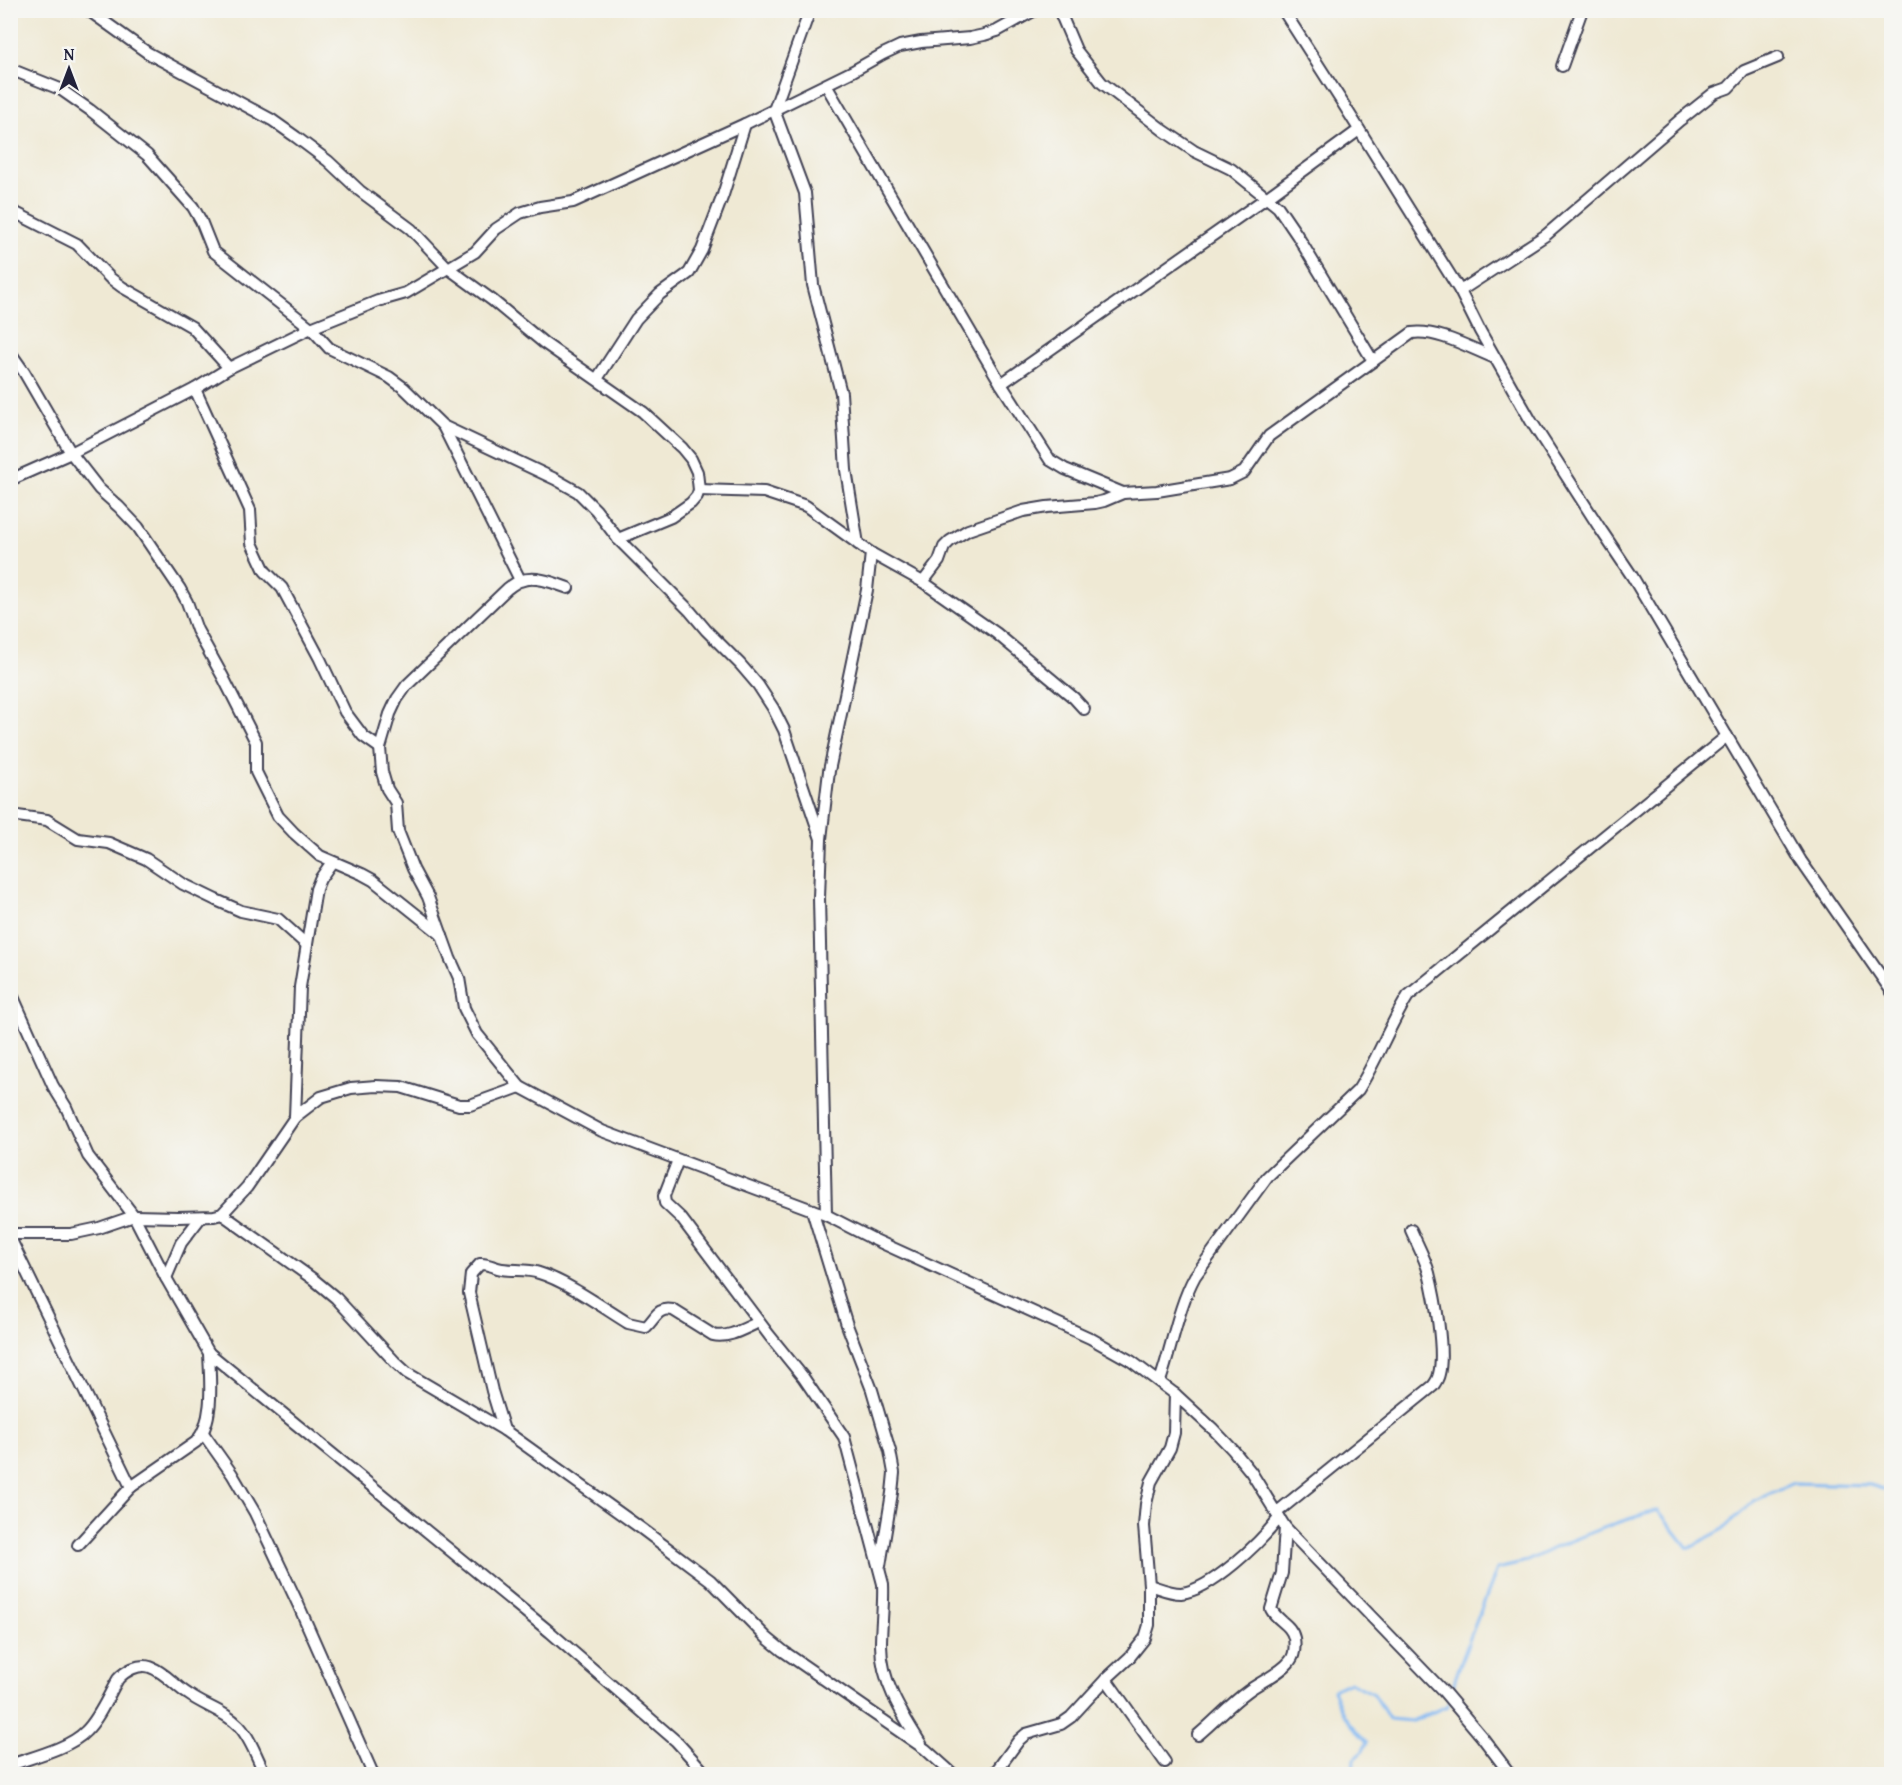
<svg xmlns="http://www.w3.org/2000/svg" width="1902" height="1785" viewBox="0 0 1902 1785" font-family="'Gentium Book Plus',serif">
  <rect width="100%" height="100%" fill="#f6f6f2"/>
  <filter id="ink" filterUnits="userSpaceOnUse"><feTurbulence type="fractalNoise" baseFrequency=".0167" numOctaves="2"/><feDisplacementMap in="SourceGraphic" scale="12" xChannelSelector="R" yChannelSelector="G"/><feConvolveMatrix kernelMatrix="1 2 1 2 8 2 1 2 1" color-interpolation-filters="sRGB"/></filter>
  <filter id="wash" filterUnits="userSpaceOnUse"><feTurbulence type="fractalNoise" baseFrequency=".008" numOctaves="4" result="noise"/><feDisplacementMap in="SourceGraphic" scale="24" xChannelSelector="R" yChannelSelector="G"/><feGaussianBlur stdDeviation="1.35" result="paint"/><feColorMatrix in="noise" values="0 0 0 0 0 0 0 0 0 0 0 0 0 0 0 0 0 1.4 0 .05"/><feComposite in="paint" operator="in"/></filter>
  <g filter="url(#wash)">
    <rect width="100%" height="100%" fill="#efe9d4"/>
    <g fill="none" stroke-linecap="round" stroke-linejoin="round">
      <g stroke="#85baf3" stroke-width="3">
        <path d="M1450 1696C1462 1653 1481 1612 1497 1569L1523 1563 1560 1545 1613 1524 1658 1510 1688 1548 1722 1530 1754 1501 1793 1483 1870 1485 1892 1492"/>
        <polyline points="1353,1774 1354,1759 1363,1751 1367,1742 1344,1716 1333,1690 1350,1682 1374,1694 1389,1719 1412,1721 1447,1706 1448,1703"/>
      </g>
    </g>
  </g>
  <g filter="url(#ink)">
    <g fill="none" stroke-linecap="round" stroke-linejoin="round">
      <g stroke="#414052" stroke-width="14">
        <g id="street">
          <polyline points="88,10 148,53 272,120 296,137 328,161 360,191 411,229 448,268 492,300 544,343 643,412 682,448 691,459 697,472 699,490 697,496 691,503 671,517 618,539"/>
          <polyline points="810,10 774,110 805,193 813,285 841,393 846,470 858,544"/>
          <polyline points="1009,10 1022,17"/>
          <polyline points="1059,10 1076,50 1102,83 1163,130 1194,151 1231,169 1278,207 1297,235 1373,361"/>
          <polyline points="1283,10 1342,102 1460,291 1480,331 1531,421 1601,530 1632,576 1801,861 1892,992"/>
          <polyline points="444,13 446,10"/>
          <polyline points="1562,66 1582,10"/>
          <polyline points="10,69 60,89 90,110 147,155 193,207 201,221 213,251 311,328 329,348 389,377 404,388 443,426 555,479 578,492 596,510 618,539 690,611 706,630 740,664 758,685 773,708 784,730 821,839"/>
          <polyline points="826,85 1001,384 1050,460 1065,469 1123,493"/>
          <polyline points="10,210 77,244 110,278 122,287 192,327 229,368"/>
          <polyline points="1460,291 1546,235 1680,120 1714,93 1728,88 1744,71 1778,57"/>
          <polyline points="10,352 24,372 71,453 99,489 119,507 138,527 180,589 187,602 197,630 223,677 256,742 256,772 278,816 294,833 320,856 362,874 373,880 442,935"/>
          <polyline points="597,379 636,319 660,294 689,273 702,250 723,195 745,124"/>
          <polyline points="1001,384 1266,198 1359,130"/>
          <polyline points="195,389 250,510 252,543 265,571 282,588 320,659 345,712 363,736 380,748"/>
          <polyline points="443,426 520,580"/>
          <polyline points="10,480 71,453 195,389 229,368 311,328 378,301 406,293 475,252 496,229 520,213 540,207 573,202 745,124 853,71 883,54 900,46 921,42 970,38 984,35 997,31 1035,10"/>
          <polyline points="699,490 764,492 806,506 871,553 923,582 996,633 1074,698 1084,709"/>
          <path d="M923 582 939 561 944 547 950 541 968 530 1023 511 1047 507 1095 503 1104 501 1123 493 1157 491 1230 479 1244 472 1269 436 1412 333C1437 329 1472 349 1495 358"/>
          <path d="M568 588C554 583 535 575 520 581 516 582 511 586 507 589L407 685 397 699 390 714 380 748 382 772 387 789 396 803 398 831 413 869 428 897 450 958 459 978 464 1008 477 1034 520 1087 602 1131 826 1215 873 1239 1090 1338 1131 1361 1175 1394 1213 1429 1233 1450 1251 1472 1285 1527 1444 1692 1482 1737 1510 1774"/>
          <polyline points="10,815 47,820 78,839 109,843 146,859 183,884 216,900 241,911 278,919 307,945"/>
          <polyline points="10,990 53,1086 66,1107 88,1156 134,1216 166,1278 209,1353 550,1632 676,1741 706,1774"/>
          <polyline points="295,1117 300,987 316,889 320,879 332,862"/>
          <path d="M678 1160 664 1196 665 1203 681 1218 769 1335 803 1377 844 1437 883 1584C884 1604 881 1624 881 1645 881 1682 902 1714 921 1744"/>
          <polyline points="812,1210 847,1325 872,1390 890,1451 894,1473 892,1493 880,1566"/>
          <polyline points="222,1214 313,1279 336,1298 395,1362 407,1373 504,1430 642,1529 710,1580 767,1638 783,1651 925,1749 953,1774"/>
          <polyline points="826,1215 819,898 821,839 829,771 867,590 871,553"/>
          <polyline points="10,1234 71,1234 99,1228 134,1216 178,1217 214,1216 222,1214 247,1187 295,1117 321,1097 351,1088 376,1086 401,1087 459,1105 470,1105 520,1087"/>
          <polyline points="10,1238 131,1487"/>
          <polyline points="166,1278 181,1243 201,1217"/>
          <path d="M1160 1381C1172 1347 1178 1307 1195 1276L1267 1177 1358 1090C1377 1060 1389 1026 1408 996L1727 736"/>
          <path d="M504 1430 492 1391 469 1293 471 1274 480 1264C488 1263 494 1268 502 1269 514 1271 527 1269 539 1273 566 1281 602 1307 628 1323L646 1327C656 1318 657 1307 673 1310L713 1335C728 1339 745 1328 759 1322"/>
          <polyline points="203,1433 232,1474 255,1513 298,1604 373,1774"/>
          <path d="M1276 1513 1433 1386C1436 1382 1438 1379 1439 1374 1445 1351 1435 1297 1429 1273 1425 1258 1417 1244 1411 1230"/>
          <path d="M78 1545 131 1487 196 1442C215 1421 210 1380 209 1353"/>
          <path d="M1149 1585C1159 1588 1170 1593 1181 1593 1211 1590 1261 1542 1279 1518"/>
          <polyline points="1106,1679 1165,1762"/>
          <path d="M1198 1735C1215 1721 1230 1704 1248 1691 1260 1682 1281 1673 1290 1661 1295 1655 1295 1645 1294 1638 1291 1624 1277 1621 1271 1609L1282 1573 1285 1527"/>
          <path d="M10 1765C33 1757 70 1748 86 1731 100 1717 108 1696 118 1679 125 1671 139 1663 150 1667 165 1672 175 1686 188 1694 204 1706 225 1711 239 1726 251 1739 257 1758 265 1774"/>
          <polyline points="994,1774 1019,1740 1026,1734 1061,1724 1071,1717 1106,1679 1129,1658 1145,1638 1149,1625 1149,1585 1144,1526 1146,1504 1151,1482 1170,1448 1174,1433 1175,1394"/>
        </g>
      </g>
      <use href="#street" stroke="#fff" stroke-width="10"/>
    </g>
  </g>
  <rect width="1902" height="1785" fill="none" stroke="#f6f6f2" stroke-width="36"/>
  <g transform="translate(69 69)" stroke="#f6f6f2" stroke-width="4.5" paint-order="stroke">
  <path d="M0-4.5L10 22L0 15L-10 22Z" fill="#22223b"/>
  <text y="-9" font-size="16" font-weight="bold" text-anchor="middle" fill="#22223b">N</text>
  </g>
</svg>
